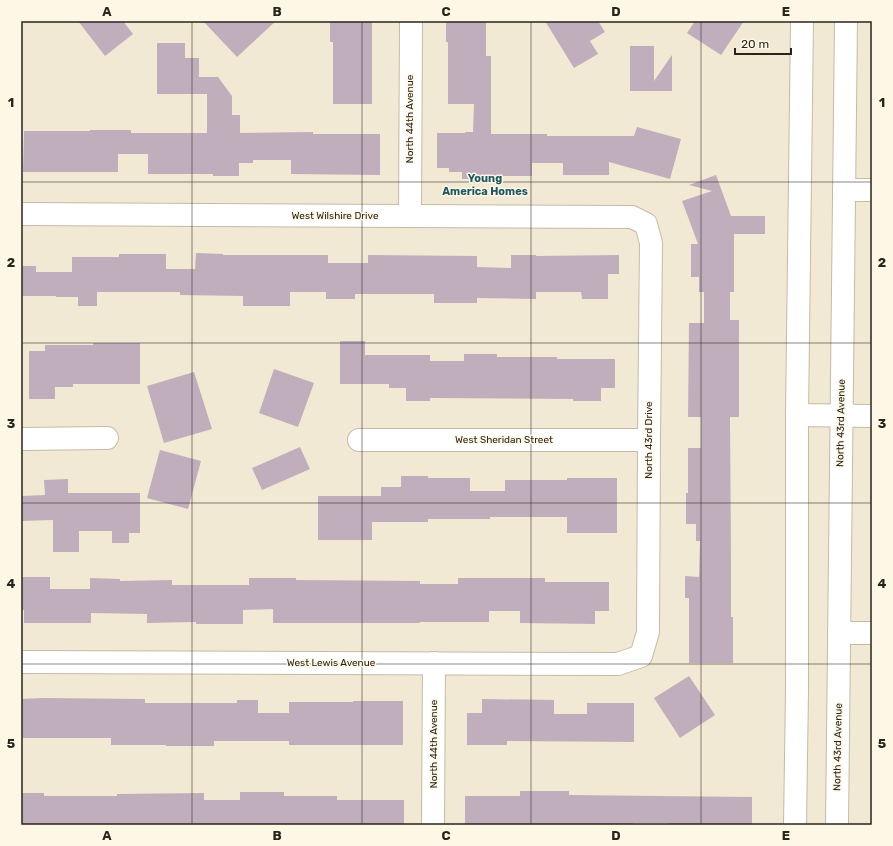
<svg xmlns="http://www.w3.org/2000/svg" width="893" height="846" viewBox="0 0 893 846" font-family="Rubik,sans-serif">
  <rect width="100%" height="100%" fill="#f2e9d4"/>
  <g fill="#c1aebd">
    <polygon points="78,21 123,21 133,34 105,56"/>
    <polygon points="203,21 276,21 237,57"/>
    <polygon points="330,21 372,21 372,104 333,104 333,42 330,42"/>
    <polygon points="446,21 486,21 486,56 491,56 491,134 547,134 547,136 634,136 637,127 681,139 670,179 609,162 609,175 563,175 563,163 532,163 532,176 488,176 488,179 462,179 462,172 449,172 449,168 437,168 437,133 465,133 465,132 473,132 474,104 448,104 448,42 446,42"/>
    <polygon points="545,21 598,21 605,32 590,41 598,54 574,68"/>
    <polygon points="695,21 744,21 721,55 687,33"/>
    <polygon points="157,43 185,43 185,58 199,58 199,77 218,77 232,96 232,115 240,115 240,133 313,132 313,134 380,134 380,175 291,174 291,160 253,160 253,163 239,163 239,176 213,176 213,174 148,174 148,154 118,154 118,172 23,172 24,131 90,131 90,130 131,130 131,133 207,133 207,94 157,94"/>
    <polygon points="630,46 654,46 654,81 672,55 672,91 630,91"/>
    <polygon points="716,175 731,216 765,216 765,234 734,234 734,292 730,292 730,320 739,320 739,417 730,417 731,557 731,617 733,617 733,663 689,663 689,598 685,598 685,576 699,577 700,541 696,541 696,524 686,524 686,493 688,493 688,448 701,448 701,417 688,417 689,323 704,323 704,292 699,292 699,277 691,277 691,244 698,244 682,201 712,191 689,185"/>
    <polygon points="196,253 223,254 223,255 328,255 328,263 368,263 368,255 477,256 477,267 511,268 511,255 536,255 536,256 619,255 619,274 608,274 608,299 582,299 581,292 536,292 536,299 477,298 477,303 434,303 434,294 355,294 355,299 326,299 326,292 290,292 290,306 243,306 243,296 180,295 180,292 97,292 97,306 78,306 78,297 56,297 56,296 21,296 21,266 36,266 36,272 72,272 72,257 119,257 119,254 166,254 166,269 195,269"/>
    <polygon points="340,341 365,341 365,355 430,355 430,361 464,361 464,354 497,354 497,357 557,357 557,359 615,359 615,388 601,388 601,401 573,401 573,399 430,398 430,401 406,401 406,388 389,388 389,384 340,384"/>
    <polygon points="93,343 140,343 140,384 73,384 73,387 55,387 55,399 29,399 29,351 45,351 45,345 93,345"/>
    <polygon points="274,369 314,383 298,427 259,413"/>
    <polygon points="194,372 212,429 164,443 147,386"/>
    <polygon points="300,447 310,469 262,490 252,468"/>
    <polygon points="160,450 201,461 188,509 147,498"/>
    <polygon points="401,476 428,476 428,478 470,478 470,491 505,491 505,480 567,480 567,478 617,478 617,533 567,533 567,517 490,517 490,519 428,519 428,522 372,522 372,540 318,540 318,496 381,496 381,487 401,487"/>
    <polygon points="68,479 68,493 140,493 140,533 129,533 129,543 112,543 112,531 79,531 79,552 53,552 53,520 21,521 21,496 45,495 44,480"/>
    <polygon points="21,577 50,577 50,589 90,589 90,578 120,579 120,581 172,580 172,585 249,585 249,578 296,578 296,580 420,581 420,584 458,584 458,578 545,578 545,582 609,582 609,611 595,611 595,624 520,623 520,611 489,611 489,622 420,622 420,623 273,623 273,609 243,610 243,624 196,624 196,622 147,623 147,614 91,613 91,623 24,623 24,610 21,610"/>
    <polygon points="689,676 715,715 680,738 654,698"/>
    <polygon points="43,698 145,699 145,703 237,703 237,700 258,700 258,713 289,713 289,702 353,702 353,701 403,701 403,745 289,745 289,741 214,741 214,746 166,746 166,745 111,745 111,738 21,738 21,699"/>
    <polygon points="482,699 554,700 554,714 587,714 587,703 634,703 634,742 507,741 507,745 467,745 467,713 482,713"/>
    <polygon points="520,791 569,791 569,795 752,797 752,825 668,825 668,823 633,823 633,825 465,824 465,796 520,796"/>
    <polygon points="240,792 284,792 284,796 337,796 337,800 404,800 404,825 21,825 21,793 44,793 44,796 117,796 117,794 204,793 204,800 240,800"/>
  </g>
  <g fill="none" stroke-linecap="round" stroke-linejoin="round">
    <g stroke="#c4bba6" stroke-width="24">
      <g id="street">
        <polyline points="844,190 872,190"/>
        <polyline points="21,214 632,217 646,224 651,243 649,440 648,632 641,656 618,664 21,662"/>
        <polyline points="410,216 411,21"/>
        <polyline points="797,415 872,416"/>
        <polyline points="21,439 107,438"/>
        <polyline points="359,440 649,440"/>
        <polyline points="839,633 872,633"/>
        <polyline points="433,825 434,663"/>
        <polyline points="837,825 846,21"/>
      </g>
    </g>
    <g stroke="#c4bba6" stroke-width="24">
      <polyline id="secondary" points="795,825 797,691 797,415 802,21"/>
    </g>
    <use href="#street" stroke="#fff" stroke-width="22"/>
    <use href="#secondary" stroke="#fff" stroke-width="22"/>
  </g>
  <path fill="none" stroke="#28251d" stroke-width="1" stroke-opacity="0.55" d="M192 21V825M362 21V825M531 21V825M701 21V825M21 182H872M21 343H872M21 503H872M21 664H872"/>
  <g text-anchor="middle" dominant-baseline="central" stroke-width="3" stroke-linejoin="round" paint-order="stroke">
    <g font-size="10" fill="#28251d" stroke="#fef7e6">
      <text transform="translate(410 119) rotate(-90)">North 44th Avenue</text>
      <text x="335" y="216">West Wilshire Drive</text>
      <text transform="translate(841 423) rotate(-89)">North 43rd Avenue</text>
      <text x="504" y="440">West Sheridan Street</text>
      <text transform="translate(649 440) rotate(-90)">North 43rd Drive</text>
      <text x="331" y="663">West Lewis Avenue</text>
      <text transform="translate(434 744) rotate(-90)">North 44th Avenue</text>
      <text transform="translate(838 747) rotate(-89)">North 43rd Avenue</text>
    </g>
    <g font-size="11" font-weight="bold" fill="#1e5761" stroke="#fef7e6">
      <text x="485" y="178">Young<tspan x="485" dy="13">America Homes</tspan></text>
    </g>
  </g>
  <rect width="893" height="846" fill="none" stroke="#fef7e6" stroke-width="44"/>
  <path d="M735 48v6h56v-6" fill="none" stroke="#28251d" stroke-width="2"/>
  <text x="741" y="48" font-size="12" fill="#28251d" stroke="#fef7e6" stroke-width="3" paint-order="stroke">20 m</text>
  <rect x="22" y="22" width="849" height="802" fill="none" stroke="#28251d" stroke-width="1.5"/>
  <g font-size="13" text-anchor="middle" font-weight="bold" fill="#28251d">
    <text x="107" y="16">A</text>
    <text x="277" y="16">B</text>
    <text x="446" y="16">C</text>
    <text x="616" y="16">D</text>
    <text x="786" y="16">E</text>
    <text x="11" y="107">1</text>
    <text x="882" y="107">1</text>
    <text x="11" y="267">2</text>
    <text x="882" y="267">2</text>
    <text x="11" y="428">3</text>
    <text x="882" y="428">3</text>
    <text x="11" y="588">4</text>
    <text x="882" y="588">4</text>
    <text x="11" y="748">5</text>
    <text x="882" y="748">5</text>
    <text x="107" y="840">A</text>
    <text x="277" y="840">B</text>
    <text x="446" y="840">C</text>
    <text x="616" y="840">D</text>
    <text x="786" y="840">E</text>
  </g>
</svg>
